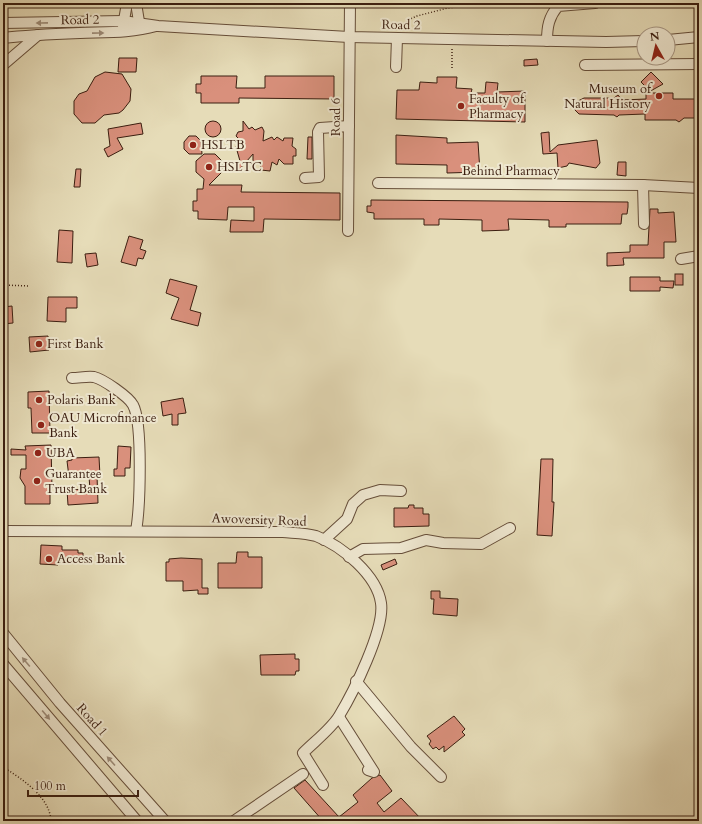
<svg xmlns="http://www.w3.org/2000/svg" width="702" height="824" viewBox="0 0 702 824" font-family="Cardo,serif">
  <rect width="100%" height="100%" fill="#e6dcb8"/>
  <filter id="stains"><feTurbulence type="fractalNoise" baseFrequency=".005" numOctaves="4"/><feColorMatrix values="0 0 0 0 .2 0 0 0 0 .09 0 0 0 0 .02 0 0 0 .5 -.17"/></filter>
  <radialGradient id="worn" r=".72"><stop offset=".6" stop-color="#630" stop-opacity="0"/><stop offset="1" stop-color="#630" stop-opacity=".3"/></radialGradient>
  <g fill="#d9907c" stroke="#3b1e10">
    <polygon points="119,58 137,58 136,72 118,72"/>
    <polygon points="537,59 538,65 524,66 524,60"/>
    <polygon points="105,72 122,74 131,89 130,101 123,110 119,113 104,115 95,123 82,123 74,114 74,101 79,94 87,91 95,77"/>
    <polygon points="651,72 663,84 647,93 673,93 673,99 699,99 699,118 684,118 679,122 676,120 645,120 645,114 619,115 617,117 614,115 579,114 570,105 584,98 614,98 618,95 622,100 646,99 646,87 641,82"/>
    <polygon points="201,76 237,76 236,88 265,88 265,76 334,76 334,99 239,98 239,103 201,103 201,93 196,93 196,84 201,84"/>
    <polygon points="437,77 457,77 456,88 472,89 471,93 485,93 486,82 498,83 497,92 525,91 525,122 396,119 397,90 419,90 420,82 437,83"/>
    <circle cx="213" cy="129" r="8"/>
    <polygon points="243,121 249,129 252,127 255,130 262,127 264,131 263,141 272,137 274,140 277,137 283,141 284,138 293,138 292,146 296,149 296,156 293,156 293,164 284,164 279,159 277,165 272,162 270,171 261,170 260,162 253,164 253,154 239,170 236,165 240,161 236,147 239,139 236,136 238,132 243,131"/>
    <polygon points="141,123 143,134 117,138 123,149 108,157 104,149 110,146 108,129"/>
    <polygon points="549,132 550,152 558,145 597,140 600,163 596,168 569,163 567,166 558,168 557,153 543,154 541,133"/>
    <polygon points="396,135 447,138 447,143 478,142 480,172 447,173 447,165 396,164"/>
    <polygon points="189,136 196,136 201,141 202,154 189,154 184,149 184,142"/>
    <polygon points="308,137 312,137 312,159 307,159"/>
    <polygon points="204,154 215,154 222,161 222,172 209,185 242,185 241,192 340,193 340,220 264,219 263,232 230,232 231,220 254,221 254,207 228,207 227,220 198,219 198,211 193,211 193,201 197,201 197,189 203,189 204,179 196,172 196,161"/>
    <polygon points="618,162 626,162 626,176 617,175"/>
    <polygon points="76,169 81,169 80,187 74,187"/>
    <polygon points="371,200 628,202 628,207 627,214 622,214 621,224 566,224 566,227 549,227 549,220 508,219 509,230 482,231 482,220 439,219 439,225 424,225 424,219 374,219 374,213 367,212 367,206 371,206"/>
    <polygon points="650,209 658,209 658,213 674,212 676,242 664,242 664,258 623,258 624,265 607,266 607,253 630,252 630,245 648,245"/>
    <polygon points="59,230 73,231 72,263 57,262"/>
    <polygon points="129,236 143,240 140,249 146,251 143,259 138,258 136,266 121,262"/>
    <polygon points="96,253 98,265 87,267 85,254"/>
    <rect x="675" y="274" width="8" height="11"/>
    <polygon points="630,277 660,277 660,281 674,281 673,288 660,287 660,291 630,291"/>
    <polygon points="170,279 197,286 190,310 201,313 198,326 171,319 179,298 166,293"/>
    <polygon points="48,297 77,297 77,308 66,308 66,322 47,321"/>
    <polygon points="12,306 13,323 3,324 3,307"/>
    <polygon points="48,336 49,350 30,352 29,337"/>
    <polygon points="49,391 50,433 32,433 31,408 28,408 28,392"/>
    <polygon points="183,398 186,413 178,414 178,425 172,425 172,414 163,416 161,402"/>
    <polygon points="51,445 52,488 50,488 50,504 25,504 25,486 20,478 21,469 26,469 26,455 11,455 11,449 26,450 25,446"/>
    <polygon points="118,446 131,447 130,468 125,468 125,476 114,476 114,469 117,469"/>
    <polygon points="99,457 100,476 97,476 98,503 68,505 67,490 90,489 89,477 69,477 67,461 72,460 72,458"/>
    <polygon points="541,459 553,459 552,502 554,502 552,536 537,535"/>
    <polygon points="409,505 414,505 414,508 423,508 423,514 429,514 429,526 394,527 394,508 408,508"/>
    <polygon points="41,545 62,546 62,550 78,550 78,553 83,553 83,562 58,562 58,565 40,564"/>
    <polygon points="237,552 248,552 248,557 262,557 262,588 218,588 218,563 236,563"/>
    <polygon points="181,558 202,559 202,588 208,588 208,594 198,594 198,590 183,591 183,581 166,581 166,562 169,562 169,559"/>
    <polygon points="395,559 397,564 383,570 381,565"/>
    <polygon points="431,591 440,591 440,598 458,599 457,616 433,614 434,599 431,599"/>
    <polygon points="295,654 295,659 299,659 299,671 296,671 295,675 261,675 260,655"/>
    <polygon points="454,716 465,729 462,732 465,735 444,752 444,746 439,750 436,747 433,749 429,744 431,741 427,736"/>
    <polygon points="380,775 392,791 377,803 384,812 401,798 423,821 323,821 294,788 305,780 339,817 358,802 353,795 372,778"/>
  </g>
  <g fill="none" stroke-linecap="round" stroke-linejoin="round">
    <g stroke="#664e3a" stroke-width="12">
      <g id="minor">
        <polyline points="136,3 140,28"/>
        <polyline points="3,23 123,21 158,26 349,37 606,42 644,41"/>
        <polyline points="123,26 127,3"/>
        <path d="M3 38C29 35 54 34 80 33 106 32 131 33 156 26"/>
        <polyline points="668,40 699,37"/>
        <path d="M547 41C547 26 549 17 558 6L595 3"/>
        <polyline points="3,65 38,35"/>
        <polyline points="585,65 699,64"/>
        <polyline points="396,67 397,38"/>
        <polyline points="305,178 319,177 318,132 320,128 349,126"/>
        <polyline points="378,183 643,185 699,188"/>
        <polyline points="643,185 644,224"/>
        <polyline points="348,231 350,3"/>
        <polyline points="681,259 699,256"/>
        <path d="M72 378C79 378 87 376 94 377 103 379 129 397 133 405 143 423 140 508 136 531"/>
        <path d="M3 531 283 532C293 533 306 533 316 536 342 546 377 575 381 603 385 629 353 693 339 716 331 729 315 741 303 753L323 785"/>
        <polyline points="324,540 347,519 353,504 363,495 380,490 401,491"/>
        <polyline points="349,557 363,549 401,548 426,540 443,543 481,544 510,528"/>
        <polyline points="3,633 60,703 165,821"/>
        <polyline points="3,664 137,821"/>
        <polyline points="356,681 411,747 441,777"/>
        <polyline points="339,717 374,772 368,770"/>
        <polyline points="234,821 303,774"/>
      </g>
    </g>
    <g stroke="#3b1e10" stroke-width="1.5" stroke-dasharray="1 2" stroke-linecap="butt">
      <polyline points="402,30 408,20 417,16 448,8 489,3"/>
      <polyline points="452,68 452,47"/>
      <polyline points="3,285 29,286"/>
      <path d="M3 767C22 779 50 797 51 821"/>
    </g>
    <use href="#minor" stroke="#efe8d1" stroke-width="10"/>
  </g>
  <defs><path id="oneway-solid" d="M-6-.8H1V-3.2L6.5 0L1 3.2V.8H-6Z"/></defs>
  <g fill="#9e8d7a">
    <use href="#oneway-solid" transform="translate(42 23) rotate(179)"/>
    <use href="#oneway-solid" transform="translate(98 33) rotate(-1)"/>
    <use href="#oneway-solid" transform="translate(26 662) rotate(-130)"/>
    <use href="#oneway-solid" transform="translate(46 715) rotate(50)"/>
    <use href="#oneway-solid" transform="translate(111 761) rotate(-132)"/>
  </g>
  <g fill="#8f2418" stroke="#efe8d1" stroke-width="1.5">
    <circle cx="659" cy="96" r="4"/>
    <circle cx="461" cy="106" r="4"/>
    <circle cx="193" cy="145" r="4"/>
    <circle cx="209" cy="167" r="4"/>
    <circle cx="39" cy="344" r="4"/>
    <circle cx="39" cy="400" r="4"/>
    <circle cx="41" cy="425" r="4"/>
    <circle cx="38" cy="453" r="4"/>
    <circle cx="37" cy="481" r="4"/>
    <circle cx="49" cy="559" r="4"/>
  </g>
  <g text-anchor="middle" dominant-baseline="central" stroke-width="4" stroke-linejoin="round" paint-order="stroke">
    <g font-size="13" fill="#3b1e10" stroke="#efe8d1">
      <text transform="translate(80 20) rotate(-1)">Road 2</text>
      <text transform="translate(401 25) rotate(1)">Road 2</text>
      <text transform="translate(336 117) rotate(-90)">Road 6</text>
      <text x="511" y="171">Behind Pharmacy</text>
      <text transform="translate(259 520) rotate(2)">Awoversity Road</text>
      <text transform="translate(92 720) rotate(48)">Road 1</text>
    </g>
    <g font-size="13" fill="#3b1e10" stroke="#efe8d1" text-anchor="start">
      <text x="651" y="89" text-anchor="end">Museum of<tspan x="651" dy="15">Natural History</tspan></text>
      <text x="469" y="99">Faculty of<tspan x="469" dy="15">Pharmacy</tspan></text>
      <text x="201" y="145">HSLTB</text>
      <text x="217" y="167">HSLTC</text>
      <text x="47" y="344">First Bank</text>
      <text x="47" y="400">Polaris Bank</text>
      <text x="49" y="418">OAU Microfinance<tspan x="49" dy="15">Bank</tspan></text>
      <text x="46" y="453">UBA</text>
      <text x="45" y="474">Guarantee<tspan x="45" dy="15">Trust Bank</tspan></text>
      <text x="57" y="559">Access Bank</text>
    </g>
  </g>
  <rect width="702" height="824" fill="none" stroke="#e6dcb8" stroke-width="16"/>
  <rect x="4" y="4" width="694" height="816" fill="none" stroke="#3b1e10" stroke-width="2"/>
  <rect x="8" y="8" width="686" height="808" fill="none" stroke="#3b1e10"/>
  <g transform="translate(656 46) rotate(352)"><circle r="19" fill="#efe8d1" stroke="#a79784"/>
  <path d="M0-3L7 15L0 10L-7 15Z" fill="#8f2418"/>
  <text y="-6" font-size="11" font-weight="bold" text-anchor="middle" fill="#3b1e10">N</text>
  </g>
  <path d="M28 790v6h110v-6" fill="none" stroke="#3b1e10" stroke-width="2"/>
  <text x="34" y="790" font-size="12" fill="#3b1e10" stroke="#efe8d1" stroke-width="3" paint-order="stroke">100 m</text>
  <rect width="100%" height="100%" filter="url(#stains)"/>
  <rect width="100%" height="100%" fill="url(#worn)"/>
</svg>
